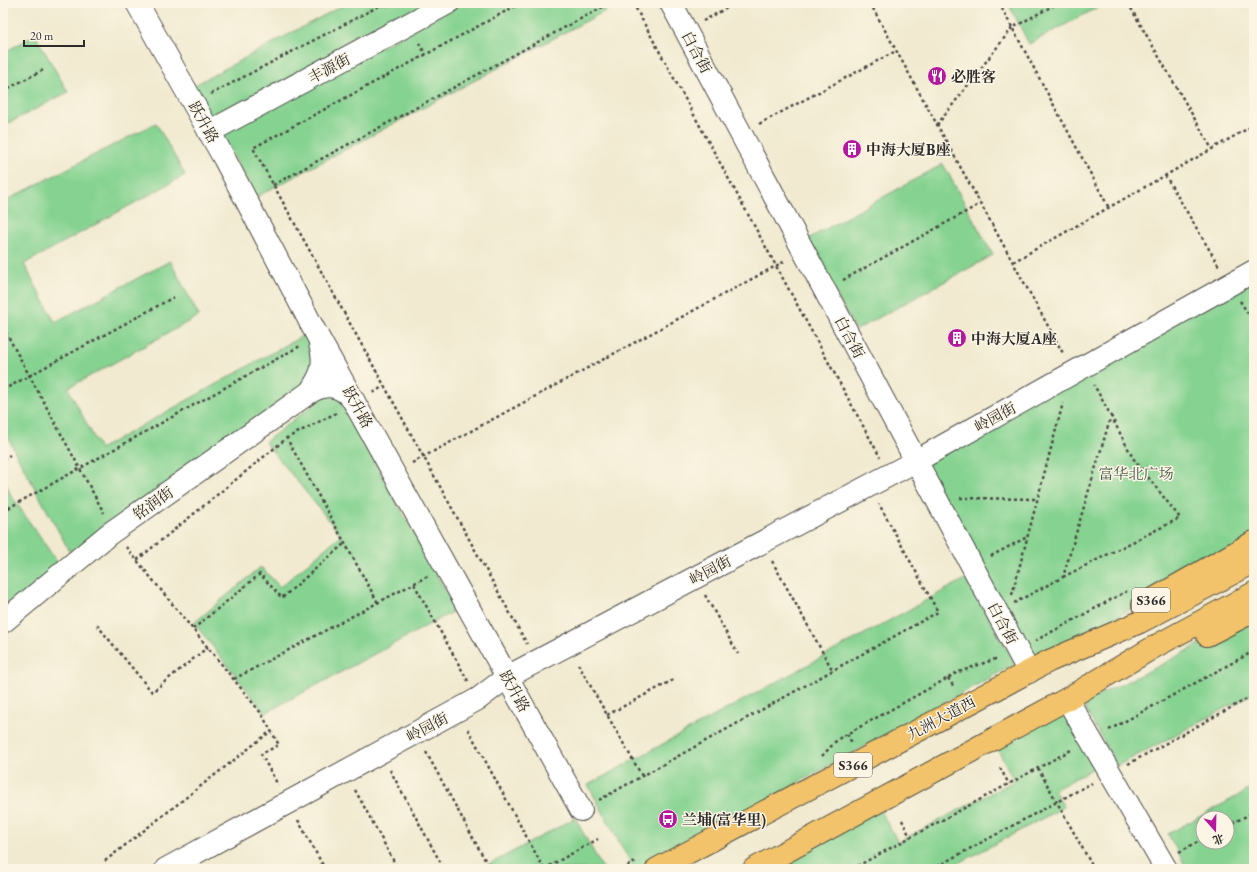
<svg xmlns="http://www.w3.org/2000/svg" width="1257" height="872" viewBox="0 0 1257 872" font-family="'EB Garamond','Noto Serif SC',serif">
  <rect width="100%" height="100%" fill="#fcf5e5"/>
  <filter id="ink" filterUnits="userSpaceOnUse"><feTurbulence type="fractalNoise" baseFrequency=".025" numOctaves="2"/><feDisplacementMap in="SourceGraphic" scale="8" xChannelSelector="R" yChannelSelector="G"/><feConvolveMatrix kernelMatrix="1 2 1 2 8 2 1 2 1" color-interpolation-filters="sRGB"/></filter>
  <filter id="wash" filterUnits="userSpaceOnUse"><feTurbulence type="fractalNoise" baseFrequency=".012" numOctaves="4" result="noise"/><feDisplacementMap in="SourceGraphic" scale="16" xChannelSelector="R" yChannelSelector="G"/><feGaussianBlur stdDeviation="0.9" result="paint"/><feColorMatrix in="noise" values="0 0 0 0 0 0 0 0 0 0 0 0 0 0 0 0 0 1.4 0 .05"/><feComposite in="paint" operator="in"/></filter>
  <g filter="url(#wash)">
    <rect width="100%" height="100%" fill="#f1ead0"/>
    <g fill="#86d391" stroke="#587f5e" fill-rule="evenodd">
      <polygon points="347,3 431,3 210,120 191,87"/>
      <polygon points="463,3 620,3 256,197 221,132"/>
      <polygon points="1008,3 1106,3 1029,44"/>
      <polygon points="35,35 68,92 3,126 3,53"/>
      <polygon points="156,123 185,175 24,264 55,322 170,261 199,316 68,388 100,449 306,334 312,341 313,368 306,387 71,554 15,452 3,426 3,202"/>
      <polygon points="943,164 993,255 856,330 806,240"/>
      <polygon points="1254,272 1254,542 1027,666 917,461"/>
      <polygon points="334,388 456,610 265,713 194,623 261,567 280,587 341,535 265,442"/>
      <polygon points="3,473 10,494 60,566 3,612"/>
      <polygon points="967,578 1015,664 640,869 634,869 588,785"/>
      <polygon points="1254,615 1254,693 1117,766 1082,703 1159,666"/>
      <polygon points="1065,707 1099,765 1054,790 1064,807 948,869 768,869 879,809 898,842 1014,781 995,744"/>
      <path d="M1254 787V862L1241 869H1187L1168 834ZM1203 818H1227V842H1203Z"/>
      <polygon points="575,818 603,869 481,869"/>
    </g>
  </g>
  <g filter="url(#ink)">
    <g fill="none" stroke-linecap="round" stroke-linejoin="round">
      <g stroke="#494844" stroke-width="24">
        <g id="minor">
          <polyline points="137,3 224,158 318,337 581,810"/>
          <polyline points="671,3 1029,672"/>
          <polyline points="209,132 448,3"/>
          <path d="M320 344C326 364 322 375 310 392 327 383 340 384 353 400"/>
          <polyline points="3,622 109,534 310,392"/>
          <polyline points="1067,699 1166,869"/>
          <polyline points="166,869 478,699 507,677 916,461 1254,271"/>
        </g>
      </g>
      <g stroke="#494844" stroke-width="24">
        <g id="major">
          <polyline points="1143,605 1254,542"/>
          <polyline points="1207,635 1254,611"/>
          <polyline points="657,869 1049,661 1140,622 1254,562"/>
          <polyline points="754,869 1067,699 1154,647 1254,593"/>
        </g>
      </g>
      <g stroke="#494844" stroke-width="2.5" stroke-dasharray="3 3" stroke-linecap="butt">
        <polyline points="521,3 253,148 527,644"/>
        <polyline points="633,3 880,457"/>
        <polyline points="870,3 1064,355"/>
        <polyline points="999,3 1109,208"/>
        <polyline points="1128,3 1212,149"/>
        <polyline points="703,21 736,3"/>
        <polyline points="419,43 426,55"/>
        <polyline points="3,91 45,69"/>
        <polyline points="211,94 385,3"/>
        <polyline points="759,124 896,51"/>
        <polyline points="937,125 1012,28 1058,3"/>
        <polyline points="1165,175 1219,266"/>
        <polyline points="273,185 610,3"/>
        <polyline points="1013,262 1254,125"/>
        <polyline points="843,280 980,204"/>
        <polyline points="1240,301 1254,323"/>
        <polyline points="3,327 104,513"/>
        <polyline points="3,390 174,297"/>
        <polyline points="373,393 384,386"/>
        <polyline points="286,437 378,603"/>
        <polyline points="3,459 10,455"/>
        <polyline points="412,463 785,261"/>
        <polyline points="960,498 1038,499"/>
        <polyline points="3,511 300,346"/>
        <polyline points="126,547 261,713 279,745 261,754 278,785"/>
        <polyline points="991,556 1027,537"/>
        <polyline points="137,560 287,438 336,413"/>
        <polyline points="772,561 833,671"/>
        <polyline points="1063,577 1180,518 1133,458 1111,416"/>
        <polyline points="414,584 468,681"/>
        <polyline points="3,588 6,593"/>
        <polyline points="705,595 738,654"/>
        <polyline points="1012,595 1063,403"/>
        <polyline points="1014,603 1063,577 1111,416 1094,385"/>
        <polyline points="97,625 152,692 208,647"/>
        <polyline points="193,629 260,574 282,598 345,543"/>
        <polyline points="1035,641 1127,591"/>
        <polyline points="578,664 642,776"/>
        <polyline points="948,678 954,687"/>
        <polyline points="234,679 428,576"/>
        <polyline points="607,715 675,679"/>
        <polyline points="468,729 544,869"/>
        <polyline points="1109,730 1254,651"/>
        <polyline points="847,734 852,743"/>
        <polyline points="426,752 490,869"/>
        <polyline points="822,756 838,739 948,678 956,673 998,658"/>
        <polyline points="1128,764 1254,695"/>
        <polyline points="1000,768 1009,784"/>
        <polyline points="1038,768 1094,869"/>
        <polyline points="390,770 444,869"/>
        <polyline points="355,790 398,869"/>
        <polyline points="599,800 938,612 879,504"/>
        <polyline points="298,820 325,869"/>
        <polyline points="902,820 910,837"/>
        <polyline points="1227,826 1254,812"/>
        <polyline points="1179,852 1203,839"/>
        <polyline points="105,861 271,731"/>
        <polyline points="544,869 598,839"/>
        <polyline points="622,869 637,861"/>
        <polyline points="852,869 1073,749"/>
        <polyline points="932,869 1092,783"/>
      </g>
      <use href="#minor" stroke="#fff" stroke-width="22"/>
      <use href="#major" stroke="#f2c36a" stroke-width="22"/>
    </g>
  </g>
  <defs>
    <g id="restaurant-disc" transform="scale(1)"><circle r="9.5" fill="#b5179e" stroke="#fcf5e5"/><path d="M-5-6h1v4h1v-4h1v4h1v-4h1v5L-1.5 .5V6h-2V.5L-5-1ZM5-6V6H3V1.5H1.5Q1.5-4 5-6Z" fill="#fff"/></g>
    <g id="building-disc" transform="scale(1)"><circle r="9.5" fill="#b5179e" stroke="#fcf5e5"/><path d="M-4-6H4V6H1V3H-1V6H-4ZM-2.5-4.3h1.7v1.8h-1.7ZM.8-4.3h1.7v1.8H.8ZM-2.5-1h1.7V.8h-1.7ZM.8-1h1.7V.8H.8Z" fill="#fff"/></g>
    <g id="bus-disc" transform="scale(1)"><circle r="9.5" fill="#b5179e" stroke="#fcf5e5"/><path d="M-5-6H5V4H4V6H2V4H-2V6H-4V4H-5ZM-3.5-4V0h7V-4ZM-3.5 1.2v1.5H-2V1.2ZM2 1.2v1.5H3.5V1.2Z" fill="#fff"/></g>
  </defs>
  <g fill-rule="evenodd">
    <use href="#restaurant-disc" x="937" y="76"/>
    <use href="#building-disc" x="852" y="149"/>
    <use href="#building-disc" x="957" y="338"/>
    <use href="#bus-disc" x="668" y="819"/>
  </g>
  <g text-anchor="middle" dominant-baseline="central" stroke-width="3" stroke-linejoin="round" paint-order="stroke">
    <g fill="#fcf5e5" stroke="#6a6863" stroke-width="1">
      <rect x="1132" y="588" width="38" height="24" rx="3"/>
      <rect x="834" y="753" width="38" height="24" rx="3"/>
    </g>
    <g font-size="14" font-weight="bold" fill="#2b2b2b">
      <text x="1151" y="600">S366</text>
      <text x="853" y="765">S366</text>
    </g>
    <g font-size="15" fill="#2b2b2b" stroke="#fcf5e5">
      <text transform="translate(697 52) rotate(62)">白合街</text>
      <text transform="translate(329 68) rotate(-28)">丰源街</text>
      <text transform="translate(204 122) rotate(61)">跃升路</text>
      <text transform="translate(850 337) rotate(62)">白合街</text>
      <text transform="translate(358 407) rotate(61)">跃升路</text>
      <text transform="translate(995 417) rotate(-29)">岭园街</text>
      <text transform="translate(153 503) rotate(-35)">铭润街</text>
      <text transform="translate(710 570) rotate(-28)">岭园街</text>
      <text transform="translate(1003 623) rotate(62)">白合街</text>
      <text transform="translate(515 691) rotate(61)">跃升路</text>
      <text transform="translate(941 718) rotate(-28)">九洲大道西</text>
      <text transform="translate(427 727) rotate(-28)">岭园街</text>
    </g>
    <g font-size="15" font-weight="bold" fill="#2b2b2b" stroke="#fcf5e5" text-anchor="start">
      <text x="951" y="76">必胜客</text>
      <text x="866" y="149">中海大厦B座</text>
      <text x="971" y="338">中海大厦A座</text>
      <text x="682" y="819">兰埔(富华里)</text>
    </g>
    <g font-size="15" fill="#465d4a" stroke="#fcf5e5">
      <text x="1136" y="473">富华北广场</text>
    </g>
  </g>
  <rect width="1257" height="872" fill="none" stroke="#fcf5e5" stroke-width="16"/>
  <g transform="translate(1215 830) rotate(160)"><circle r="19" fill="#fcf5e5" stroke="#a8a49b"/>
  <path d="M0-3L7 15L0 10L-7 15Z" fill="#b5179e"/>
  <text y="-6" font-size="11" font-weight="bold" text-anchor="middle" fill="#2b2b2b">北</text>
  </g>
  <path d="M24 40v6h60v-6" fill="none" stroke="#2b2b2b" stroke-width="2"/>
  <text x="30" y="40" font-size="12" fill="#2b2b2b" stroke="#fcf5e5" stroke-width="3" paint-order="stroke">20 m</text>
</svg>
